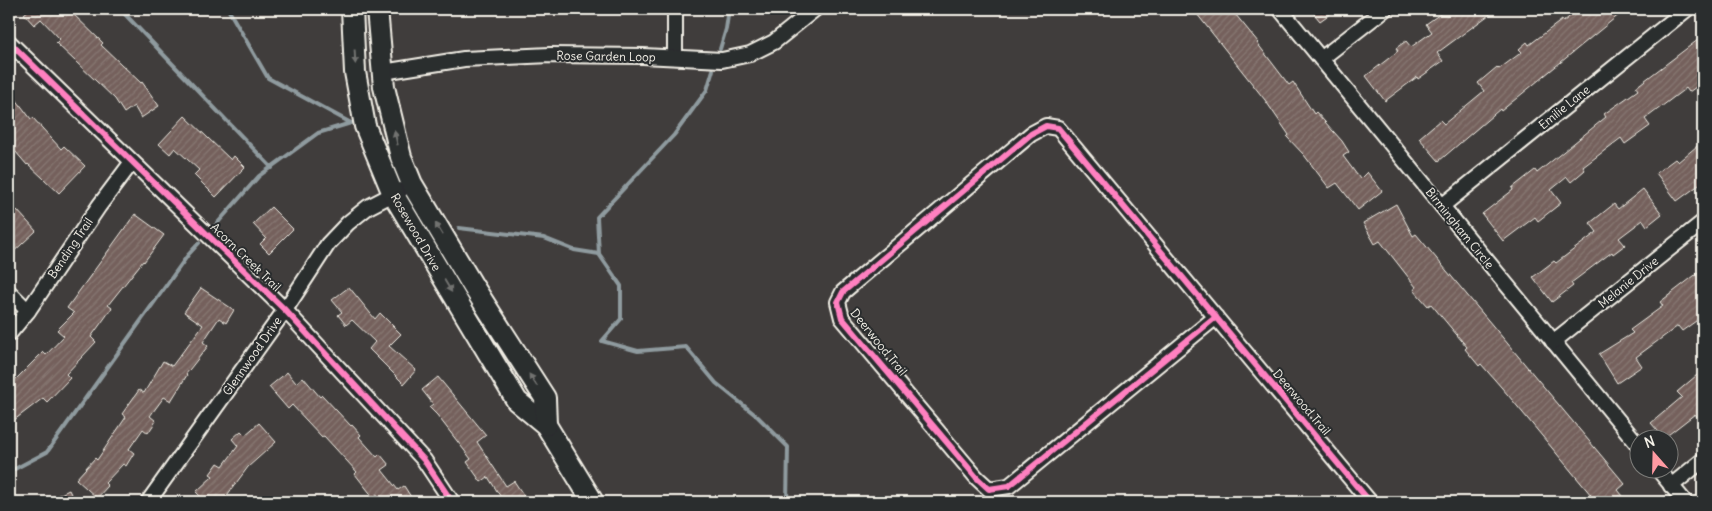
<svg xmlns="http://www.w3.org/2000/svg" width="1712" height="511" viewBox="0 0 1712 511" font-family="Delius,sans-serif">
  <defs>
    <pattern id="building-hatch" width="6" height="6" patternUnits="userSpaceOnUse" patternTransform="scale(1.25)"><rect width="6" height="6" fill="#74615c"/><path d="M-1 1l2-2M0 6l6-6M5 7l2-2" fill="none" stroke="#887873"/></pattern>
  </defs>
  <rect width="100%" height="100%" fill="#403d3c"/>
  <filter id="ink" filterUnits="userSpaceOnUse"><feTurbulence type="fractalNoise" baseFrequency=".02" numOctaves="2"/><feDisplacementMap in="SourceGraphic" scale="10" xChannelSelector="R" yChannelSelector="G"/><feConvolveMatrix kernelMatrix="1 2 1 2 8 2 1 2 1" color-interpolation-filters="sRGB"/></filter>
  <g filter="url(#ink)">
    <g fill="none" stroke-linecap="round" stroke-linejoin="round">
      <g stroke="#8f9b9f" stroke-width="4">
        <polyline points="120,9 272,168"/>
        <polyline points="228,9 268,78 351,123"/>
        <polyline points="720,49 726,29 729,9"/>
        <polyline points="214,227 259,176 318,133 351,123"/>
        <polyline points="459,228 544,238 574,250 599,254 621,286 621,319 602,341 638,351 686,347 716,383 758,417 788,447 787,502"/>
        <polyline points="599,254 597,217 674,135 707,90 713,70"/>
        <polyline points="9,472 47,452 188,255 199,243"/>
      </g>
    </g>
    <g fill="url(#building-hatch)" stroke="#f4f1e8">
      <polygon points="30,9 68,9 103,43 101,45 141,83 142,82 159,106 141,118 134,106 124,113 115,99 56,43 60,39 41,19 34,25 24,14"/>
      <polygon points="1193,9 1231,9 1258,42 1257,43 1289,85 1293,82 1314,114 1316,112 1342,141 1349,152 1343,156 1360,179 1367,172 1382,191 1358,210 1337,183 1329,188 1304,155 1287,137 1289,135 1265,100"/>
      <polygon points="1310,9 1337,9 1320,21"/>
      <polygon points="1447,9 1497,9 1437,53 1443,61 1418,79 1417,77 1385,101 1366,76 1398,51 1396,48 1406,41 1411,47 1432,32 1426,24"/>
      <polygon points="1579,9 1626,9 1501,111 1500,109 1439,161 1419,138 1440,120 1444,124 1484,91 1478,83 1497,67 1499,69 1522,52 1519,49 1527,42 1529,45 1562,20 1563,22"/>
      <polygon points="1703,36 1703,82 1689,92 1686,88 1645,119 1650,126 1625,144 1621,138 1583,167 1585,170 1571,182 1567,177 1551,190 1561,203 1538,221 1535,217 1503,241 1482,214 1513,190 1512,188 1535,170 1537,173 1606,117 1604,114 1638,90 1636,87"/>
      <polygon points="9,90 31,119 33,118 61,149 64,146 85,166 59,193 28,164 27,165 9,144"/>
      <polygon points="185,116 231,160 234,156 245,167 216,197 194,175 199,170 175,148 170,154 159,144"/>
      <polygon points="1703,141 1703,182 1677,201 1656,173 1675,159 1678,162"/>
      <polygon points="1643,189 1662,214 1647,226 1643,220 1619,238 1625,245 1613,254 1612,252 1571,283 1573,286 1552,302 1533,277 1554,261 1556,263 1597,232 1590,223 1614,204 1618,209"/>
      <polygon points="1396,204 1413,236 1416,234 1625,484 1618,490 1628,502 1582,502 1591,495 1508,395 1481,364 1479,366 1465,349 1467,347 1431,304 1428,306 1414,290 1416,287 1380,241 1375,244 1363,223"/>
      <polygon points="271,207 293,229 269,253 260,244 266,238 253,224"/>
      <polygon points="17,210 36,231 9,256 9,217"/>
      <polygon points="135,214 164,235 144,262 143,261 108,305 112,308 91,337 96,342 66,374 70,378 47,402 43,398 9,424 9,386 43,352 46,355 64,336 57,330 74,313 67,308"/>
      <polygon points="1703,269 1703,316 1682,331 1678,326 1636,357 1642,366 1617,383 1599,354 1633,333 1630,330 1663,306 1660,302"/>
      <polygon points="349,287 375,319 380,313 401,334 389,346 416,370 404,384 369,349 375,342 352,320 346,325 338,315 342,312 332,300"/>
      <polygon points="201,288 234,310 226,323 219,318 203,342 208,346 186,374 187,375 171,401 164,397 150,416 156,421 148,433 143,429 129,449 134,453 126,466 123,464 105,483 108,486 97,498 76,479 95,458 97,460 126,417 122,414 139,390 144,393 163,361 172,366 203,325 184,312"/>
      <polygon points="1703,370 1703,424 1695,414 1664,438 1651,423 1682,397 1677,392"/>
      <polygon points="287,372 296,383 303,377 320,397 322,395 351,426 352,425 361,435 359,437 377,457 380,454 389,465 382,470 398,490 404,486 411,497 403,502 382,502 377,494 373,497 355,474 357,472 324,436 322,437 292,405 288,409 269,387"/>
      <polygon points="438,377 486,435 477,442 506,486 514,481 528,502 504,502 488,477 481,482 467,462 471,459 437,415 429,407 433,404 422,390"/>
      <polygon points="259,423 276,442 248,467 222,502 206,502 196,492 213,476 210,474 218,463 223,466 238,446 232,439 241,431 245,435"/>
      <polygon points="69,490 75,502 44,502"/>
    </g>
    <g fill="none" stroke-linecap="round" stroke-linejoin="round">
      <g stroke="#f4f1e8" stroke-width="18">
        <g id="street">
          <polyline points="675,9 675,57"/>
          <polyline points="1280,9 1640,447"/>
          <polyline points="9,42 285,310 424,460 452,502"/>
          <polyline points="1321,59 1385,9"/>
          <polyline points="383,72 464,59 550,55 643,56 722,60 750,54 774,42 815,9"/>
          <polyline points="1442,206 1687,9"/>
          <polyline points="9,292 28,311"/>
          <polyline points="1216,317 1009,486 989,489 977,478 842,318 838,302 843,292 1031,134 1046,126 1058,128 1370,502"/>
          <polyline points="9,334 28,311 99,206 132,162"/>
          <polyline points="1553,342 1703,222"/>
          <polyline points="1657,468 1685,502"/>
          <polyline points="1671,486 1703,460"/>
          <polyline points="148,502 285,310 328,244 348,223 368,207 401,190"/>
        </g>
      </g>
      <g stroke="#f4f1e8" stroke-width="24">
        <g id="secondary">
          <polyline points="352,9 355,72 365,126 393,194 517,401 546,425 593,502"/>
          <polyline points="377,9 384,87 401,157 412,184 473,286 545,398 546,425"/>
        </g>
      </g>
      <use href="#street" stroke="#2a2d2e" stroke-width="14"/>
      <use href="#secondary" stroke="#2a2d2e" stroke-width="20"/>
      <g stroke="#2a2d2e" stroke-width="9">
        <g id="cycleway">
          <polyline points="9,42 285,310 424,460 452,502"/>
          <polyline points="1216,317 1009,486 989,489 977,478 842,318 838,302 843,292 1031,134 1046,126 1058,128 1370,502"/>
        </g>
      </g>
      <use href="#cycleway" stroke="#ff80c0" stroke-width="6"/>
    </g>
    <defs><path id="oneway-solid" d="M-6-.8H1V-3.2L6.5 0L1 3.2V.8H-6Z" transform="scale(1.25)"/></defs>
    <g fill="#71726f">
      <use href="#oneway-solid" transform="translate(355 57) rotate(87)"/>
      <use href="#oneway-solid" transform="translate(396 138) rotate(-103)"/>
      <use href="#oneway-solid" transform="translate(439 229) rotate(-121)"/>
      <use href="#oneway-solid" transform="translate(448 286) rotate(59)"/>
      <use href="#oneway-solid" transform="translate(533 380) rotate(-123)"/>
    </g>
  </g>
  <g text-anchor="middle" dominant-baseline="central" stroke-width="4" stroke-linejoin="round" paint-order="stroke">
    <g font-size="12" fill="#f4f1e8" stroke="#2a2d2e">
      <text transform="translate(606 56) rotate(1)">Rose Garden Loop</text>
      <text transform="translate(1564 107) rotate(-39)">Emilie Lane</text>
      <text transform="translate(1460 228) rotate(51)">Birmingham Circle</text>
      <text transform="translate(416 232) rotate(60)">Rosewood Drive</text>
      <text transform="translate(70 248) rotate(-56)">Bending Trail</text>
      <text transform="translate(246 257) rotate(44)">Acorn Creek Trail</text>
      <text transform="translate(1628 282) rotate(-39)">Melanie Drive</text>
      <text transform="translate(879 342) rotate(51)">Deerwood Trail</text>
      <text transform="translate(252 356) rotate(-55)">Glennwood Drive</text>
      <text transform="translate(1302 402) rotate(50)">Deerwood Trail</text>
    </g>
  </g>
  <rect width="1712" height="511" fill="none" stroke="#2a2d2e" stroke-width="30"/>
  <rect x="15" y="15" width="1682" height="481" fill="none" stroke="#f4f1e8" stroke-width="2" filter="url(#ink)"/>
  <g transform="translate(1654 454) rotate(340)"><circle r="24" fill="#2a2d2e" stroke="#7b7b78"/>
  <path d="M0-4L9 19L0 12L-9 19Z" fill="#ff9aa2"/>
  <text y="-8" font-size="14" font-weight="bold" text-anchor="middle" fill="#f4f1e8">N</text>
  </g>
</svg>
